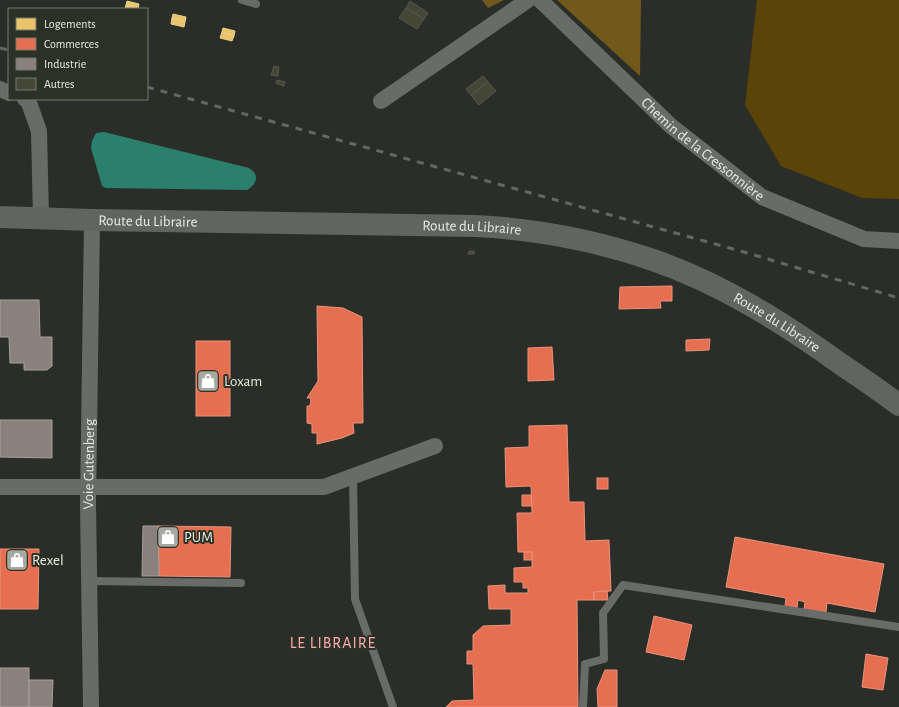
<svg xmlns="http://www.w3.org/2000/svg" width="899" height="707" viewBox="0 0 899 707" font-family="'Alegreya Sans',sans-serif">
  <rect width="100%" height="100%" fill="#2b2e28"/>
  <polygon fill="#5b4407" points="757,0 899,0 899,199 862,198 781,166 745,105"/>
  <g fill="#71581b">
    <polygon points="482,0 504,0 488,8"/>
    <polygon points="557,0 641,0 640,76"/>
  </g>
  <path fill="#2b806d" d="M104 132 249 168C260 175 257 184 247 190L106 188 102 186 91 148 92 141 96 133Z"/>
  <g fill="#e9c46a" stroke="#e8d08e">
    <polygon points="127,1 139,4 138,9 126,5"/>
    <polygon points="126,5 138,9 125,9"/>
    <polygon points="173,14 186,17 185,22 172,18"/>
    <polygon points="172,18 185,22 184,27 171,24"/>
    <polygon points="223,28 235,31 234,36 222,32"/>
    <polygon points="222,32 234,36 232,41 220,38"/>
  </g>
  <g fill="#e76f51" stroke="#e7947c">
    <polygon points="672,286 672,301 660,301 661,308 619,309 620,287"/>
    <polygon points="317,306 343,308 362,317 363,423 353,423 354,433 342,438 317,444 317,433 312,433 312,424 307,423 307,406 310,406 311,398 307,398 318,381"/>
    <polygon points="710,339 709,350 686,351 686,340"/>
    <rect x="196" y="341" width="34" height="75"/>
    <polygon points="552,347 554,380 528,381 528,348"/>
    <polygon points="567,425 569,502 584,502 585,541 609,540 611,591 594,592 594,600 577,600 578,707 446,707 452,701 474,700 473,664 467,664 467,651 473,651 473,635 483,626 511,625 511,609 489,609 488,586 505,585 505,593 528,593 528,588 523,588 523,582 514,582 514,568 532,567 532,552 518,552 517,513 532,513 531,486 506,487 505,448 529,447 529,426"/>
    <rect x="597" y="478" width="11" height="11"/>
    <polygon points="522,495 531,495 532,506 522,506"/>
    <polygon points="158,526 231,527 230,577 159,576"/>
    <polygon points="735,537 884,564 875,612 827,603 826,612 804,609 805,602 798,600 797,608 785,606 786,598 726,587"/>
    <polygon points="0,549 39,549 38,609 0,609"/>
    <rect x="524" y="552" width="8" height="8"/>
    <polygon points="607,591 608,600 594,600 594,592"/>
    <polygon points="654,616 692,625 684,660 646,652"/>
    <polygon points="866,654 888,658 883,690 862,687"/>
    <polygon points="605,670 617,670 617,707 598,707 597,689"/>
  </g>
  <g fill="#8a817c" stroke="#a6a19b">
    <polygon points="0,300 39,300 40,337 52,337 52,366 47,370 24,370 24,363 10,363 9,337 0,337"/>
    <polygon points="0,420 52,420 52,458 0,457"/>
    <polygon points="143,526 158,526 159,576 142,576"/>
    <rect x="0" y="668" width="29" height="39"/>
    <polygon points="29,680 53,680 52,707 29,707"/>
  </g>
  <g fill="#454736" stroke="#565852">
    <polygon points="410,1 428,13 424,19 406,8"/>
    <polygon points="406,8 424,19 417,29 399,18"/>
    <polygon points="274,66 279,67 278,76 271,75"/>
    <polygon points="483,76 488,82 471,95 466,89"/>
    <polygon points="277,80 285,82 284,86 276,83"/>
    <polygon points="488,82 496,91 479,105 471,95"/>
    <polygon points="469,251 474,251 474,254 468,254"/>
  </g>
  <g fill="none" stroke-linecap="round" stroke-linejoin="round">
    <g stroke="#696b69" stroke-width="8">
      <polyline points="242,0 256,4"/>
      <polyline points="353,476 355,599 393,707"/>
      <polyline points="89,581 241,583"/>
      <polyline points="583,707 585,664 604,659 603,613 623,585 899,627"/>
    </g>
    <g stroke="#696b69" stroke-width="16">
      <path id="s1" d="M540 0 671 126 762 197 864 239 899 241"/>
      <polyline points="0,89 9,93"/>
      <polyline points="25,99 28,100 39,131 41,219"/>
      <polyline points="381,101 528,0"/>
      <polyline points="0,487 324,487 435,446"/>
      <path id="s2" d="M91 707 88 504 92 220"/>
    </g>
    <path stroke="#626460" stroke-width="22" id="s3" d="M0 217 92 220 475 226C536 229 595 240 653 260 723 284 785 324 845 367 863 379 882 392 899 405"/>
    <g stroke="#656764" stroke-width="3" stroke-dasharray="7 7" stroke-linecap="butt">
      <polyline points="0,48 9,50"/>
      <polyline points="147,87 744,252 899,298"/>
    </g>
  </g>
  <defs>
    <g id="shop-square" transform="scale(1.15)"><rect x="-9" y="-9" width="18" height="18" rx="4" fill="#a5a9a1" stroke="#2b3125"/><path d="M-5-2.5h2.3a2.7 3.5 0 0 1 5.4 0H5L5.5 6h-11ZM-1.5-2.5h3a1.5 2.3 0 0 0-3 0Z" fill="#fff"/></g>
  </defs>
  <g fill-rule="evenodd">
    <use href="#shop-square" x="208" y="381"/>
    <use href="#shop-square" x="168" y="537"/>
    <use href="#shop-square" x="17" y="560"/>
  </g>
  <g text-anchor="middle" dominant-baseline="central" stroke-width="4" stroke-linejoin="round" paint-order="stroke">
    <g font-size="15" fill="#e6ebe2" stroke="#2b3125">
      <text stroke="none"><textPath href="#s1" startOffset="221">Chemin de la Cressonnière</textPath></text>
      <text stroke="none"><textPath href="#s3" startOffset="148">Route du Libraire</textPath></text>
      <text stroke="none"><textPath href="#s3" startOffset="472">Route du Libraire</textPath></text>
      <text stroke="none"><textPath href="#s3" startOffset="796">Route du Libraire</textPath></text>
      <text stroke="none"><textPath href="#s2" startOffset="243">Voie Gutenberg</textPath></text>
    </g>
    <g font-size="15" fill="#e6ebe2" stroke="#2b3125" text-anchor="start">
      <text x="224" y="381">Loxam</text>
      <text x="184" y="537">PUM</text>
      <text x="32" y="560">Rexel</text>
    </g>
    <g font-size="16" letter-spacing="1" fill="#ffaab1" stroke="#2b3125">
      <text x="333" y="643">LE LIBRAIRE</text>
    </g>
  </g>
  <rect x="8" y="8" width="140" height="92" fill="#2b3125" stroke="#767b71"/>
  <rect x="16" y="18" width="20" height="12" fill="#e9c46a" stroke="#767b71"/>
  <text x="44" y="28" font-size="12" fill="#e6ebe2">Logements</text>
  <rect x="16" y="38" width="20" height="12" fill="#e76f51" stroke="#767b71"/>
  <text x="44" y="48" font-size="12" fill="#e6ebe2">Commerces</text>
  <rect x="16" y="58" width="20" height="12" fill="#8a817c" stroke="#767b71"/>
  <text x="44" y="68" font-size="12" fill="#e6ebe2">Industrie</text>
  <rect x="16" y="78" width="20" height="12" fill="#454736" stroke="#767b71"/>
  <text x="44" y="88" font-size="12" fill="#e6ebe2">Autres</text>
</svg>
